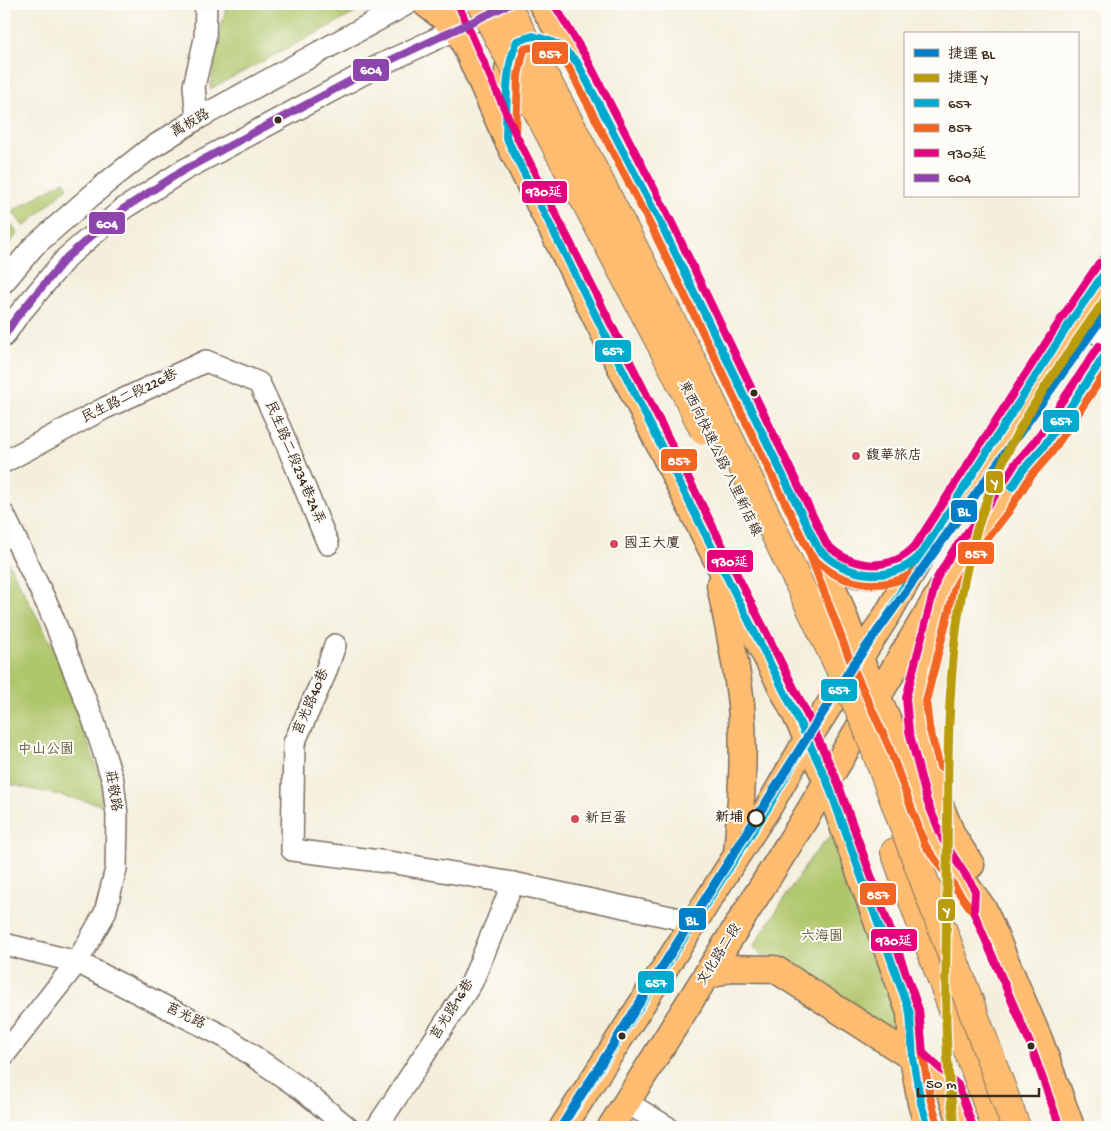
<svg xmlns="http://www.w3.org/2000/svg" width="1111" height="1131" viewBox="0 0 1111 1131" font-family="'Gochi Hand','LXGW WenKai TC',sans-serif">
  <rect width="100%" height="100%" fill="#fdfcf7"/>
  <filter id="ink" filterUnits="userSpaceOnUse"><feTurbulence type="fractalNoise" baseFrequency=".02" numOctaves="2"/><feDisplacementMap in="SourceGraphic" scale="10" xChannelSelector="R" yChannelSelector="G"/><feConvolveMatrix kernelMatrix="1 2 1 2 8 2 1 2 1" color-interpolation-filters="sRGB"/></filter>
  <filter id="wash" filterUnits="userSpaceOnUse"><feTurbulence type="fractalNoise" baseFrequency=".0096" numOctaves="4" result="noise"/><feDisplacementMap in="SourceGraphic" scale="20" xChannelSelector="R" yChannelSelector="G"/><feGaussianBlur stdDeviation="1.12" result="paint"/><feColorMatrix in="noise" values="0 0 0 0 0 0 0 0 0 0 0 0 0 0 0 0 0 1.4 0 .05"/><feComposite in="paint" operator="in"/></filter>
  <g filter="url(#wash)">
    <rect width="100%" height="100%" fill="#f4efdd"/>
    <g fill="#afc66b" stroke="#757844">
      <polygon points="228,4 372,4 210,89 222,22"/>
      <polygon points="64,181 68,187 24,227 12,211"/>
      <polygon points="4,216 18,233 4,251"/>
      <polygon points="4,554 56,653 102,783 103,805 4,783"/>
      <polygon points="835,831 913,1058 775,969 753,947 812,856"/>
    </g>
  </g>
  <g filter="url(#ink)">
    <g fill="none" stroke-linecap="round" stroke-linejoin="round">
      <g stroke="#7c6f61" stroke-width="24">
        <g id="minor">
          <polyline points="197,119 194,86 205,39 206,4"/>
          <polyline points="4,282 33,247 106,183 148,150 197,119 407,4"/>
          <polyline points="1073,318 1107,339"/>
          <polyline points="4,336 16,318 67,257 123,209 184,170 378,66 500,9"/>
          <polyline points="4,462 105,408 206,361 259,383 280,428 328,544"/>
          <polyline points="4,515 49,608 93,719 113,781 117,815 116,869 105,913 77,962 4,1055"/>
          <polyline points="335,645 325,674 294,743 292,850 395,863 513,883 694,922"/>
          <polyline points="4,944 77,962 227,1038 301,1089 347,1127"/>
          <polyline points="626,1102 667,1127"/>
          <polyline points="377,1127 472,982 513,883"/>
        </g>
      </g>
      <g stroke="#7c6f61" stroke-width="29">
        <g id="major">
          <polyline points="426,4 457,28"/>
          <polyline points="447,4 506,137 713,552 795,713 827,781 910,1013 913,1058 921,1103 928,1127"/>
          <polyline points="542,4 577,62 663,228 818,548 860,659 898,743 934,841 984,910 1040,1042 1071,1127"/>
          <polyline points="506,130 508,71 512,50"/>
          <path d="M818 548C822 553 827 558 832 562 862 584 896 576 922 554"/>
          <path d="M720 585C728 625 737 665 741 705 745 755 741 804 737 854"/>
          <polyline points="941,606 916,700 919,729 937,798 952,835 971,865"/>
          <polyline points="706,977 730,968 775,969 913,1058 950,1091 963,1127"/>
          <polyline points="563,1127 737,855 769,806 807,740 887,615 924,551 1073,318 1107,269"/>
          <polyline points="611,1127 804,820 961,557 1000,506 1023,470 1044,446 1107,352"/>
        </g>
      </g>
      <g stroke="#7c6f61" stroke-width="30">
        <polyline id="highway" points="895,852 996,1127"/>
      </g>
      <use href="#minor" stroke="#fff" stroke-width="21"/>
      <use href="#major" stroke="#febc70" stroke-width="26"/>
      <use href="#highway" stroke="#febc70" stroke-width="28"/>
      <g stroke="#7c6f61" stroke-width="30" stroke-linecap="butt">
        <g id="highway-bridge">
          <polyline points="481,4 673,367 704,430"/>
          <polyline points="506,4 571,126 693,363 864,719 1016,1127"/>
        </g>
      </g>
      <use href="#highway-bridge" stroke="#febc70" stroke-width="28"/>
      <g stroke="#fdfcf7" stroke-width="11">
        <g id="bus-1">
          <polyline points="1012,487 1023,470 1044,446 1107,352"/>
          <polyline points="563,1127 769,806 807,740 887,615 930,543"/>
          <path d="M928 1127 921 1103 913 1058 910 1013 827 781 795 713 506 137C507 105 504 71 517 41L533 36 547 40 560 46 577 62 663 228 818 548C845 579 894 585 922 553L1073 318 1107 269"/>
        </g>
      </g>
      <g stroke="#fdfcf7" stroke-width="11">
        <g id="bus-2">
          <path d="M810 554C841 591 899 596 932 557"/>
          <polyline points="940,767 929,727 926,701 955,587 969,563 1008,512 1031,476 1052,452 1107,370"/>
          <path d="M938 1124 931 1101 923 1057 919 1010 836 778 804 708 516 135 518 76 524 49C543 43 556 57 569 68L654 232 809 552 851 663 889 747 925 845 975 915 1031 1046 1060 1127"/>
        </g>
      </g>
      <g stroke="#fdfcf7" stroke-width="11">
        <g id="bus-3">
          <polyline points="458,4 515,133 804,708 836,778 919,1010 923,1053 958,1085 972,1124"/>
          <path d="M554 4 586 57 672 223 826 543C849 569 891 573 915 546L1065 313 1099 263"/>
          <polyline points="1060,1127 1031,1046 974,913 975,890 943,840 927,801 909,731 906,698 937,578 953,551 992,500 1015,464 1036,440 1099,346"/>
        </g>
      </g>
      <g stroke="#fdfcf7" stroke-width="11">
        <polyline id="bus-4" points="4,336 16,318 67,257 123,209 184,170 378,66 510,4"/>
      </g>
      <use href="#bus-1" stroke="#00a9ce" stroke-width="8"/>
      <use href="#bus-2" stroke="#f26522" stroke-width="8"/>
      <use href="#bus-3" stroke="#e5007d" stroke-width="8"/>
      <use href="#bus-4" stroke="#8e44ad" stroke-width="8"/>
      <g stroke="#fdfcf7" stroke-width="12">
        <polyline id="metro-1" points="561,1127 851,668 1107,311"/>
      </g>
      <g stroke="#fdfcf7" stroke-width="12">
        <path id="metro-2" d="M955 1127C941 1044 947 958 947 874 949 731 941 587 1006 455 1034 399 1071 349 1107 297"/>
      </g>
      <use href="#metro-1" stroke="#007ec7" stroke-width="9"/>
      <use href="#metro-2" stroke="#ba9c0a" stroke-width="9"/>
    </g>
  </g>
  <g fill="#3b2a1e" stroke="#fdfcf7" stroke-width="2">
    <circle cx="278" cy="120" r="4.5"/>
    <circle cx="754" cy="393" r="4.5"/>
    <circle cx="622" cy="1036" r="4.5"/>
    <circle cx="1031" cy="1046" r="4.5"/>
  </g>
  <g fill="#d1495b" stroke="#fdfcf7" stroke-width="2">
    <circle cx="856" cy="456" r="5"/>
    <circle cx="614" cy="544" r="5"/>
    <circle cx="575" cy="819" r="5"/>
  </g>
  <circle fill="#fdfcf7" stroke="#3b2a1e" stroke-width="2.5" cx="756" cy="818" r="8"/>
  <g text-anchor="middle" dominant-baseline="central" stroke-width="4" stroke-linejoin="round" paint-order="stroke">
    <g font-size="14" fill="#3b2a1e" stroke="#fdfcf7">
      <text transform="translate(191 124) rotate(-30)">萬板路</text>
      <text transform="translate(130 397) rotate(-26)">民生路二段226巷</text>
      <text transform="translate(719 459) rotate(64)">東西向快速公路 八里新店線</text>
      <text transform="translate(294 463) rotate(67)">民生路二段234巷24弄</text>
      <text transform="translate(312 702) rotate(-67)">莒光路40巷</text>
      <text transform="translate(112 791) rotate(81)">莊敬路</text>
      <text transform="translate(720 955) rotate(-58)">文化路二段</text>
      <text transform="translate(453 1010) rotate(-58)">莒光路16巷</text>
      <text transform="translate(185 1017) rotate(26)">莒光路</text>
    </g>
    <g font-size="14" fill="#3b2a1e" stroke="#fdfcf7" text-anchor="start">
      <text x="866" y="456">馥華旅店</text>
      <text x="624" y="544">國王大廈</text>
      <text x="585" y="819">新巨蛋</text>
    </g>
    <g font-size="14" fill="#5e5935" stroke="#fdfcf7">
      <text x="46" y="750">中山公園</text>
      <text x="822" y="937">六海園</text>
    </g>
    <g font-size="14" font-weight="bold" fill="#3b2a1e" stroke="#fdfcf7" text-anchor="end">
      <text x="743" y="818">新埔</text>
    </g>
  </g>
  <g stroke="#fdfcf7" stroke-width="2">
    <rect x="531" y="41" width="38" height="24" rx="5" fill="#f26522"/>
    <rect x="352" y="58" width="38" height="24" rx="5" fill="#8e44ad"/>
    <rect x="521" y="180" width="47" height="24" rx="5" fill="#e5007d"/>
    <rect x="88" y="211" width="38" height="24" rx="5" fill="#8e44ad"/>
    <rect x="594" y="339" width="38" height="24" rx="5" fill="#00a9ce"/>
    <rect x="1042" y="409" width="38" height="24" rx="5" fill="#00a9ce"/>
    <rect x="660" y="448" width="38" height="24" rx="5" fill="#f26522"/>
    <rect x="985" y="470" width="19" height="24" rx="5" fill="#ba9c0a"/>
    <rect x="950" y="499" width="28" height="24" rx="5" fill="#007ec7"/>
    <rect x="957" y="541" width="38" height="24" rx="5" fill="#f26522"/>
    <rect x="706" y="549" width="48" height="24" rx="5" fill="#e5007d"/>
    <rect x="820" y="678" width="38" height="24" rx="5" fill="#00a9ce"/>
    <rect x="859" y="882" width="38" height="24" rx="5" fill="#f26522"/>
    <rect x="937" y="898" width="19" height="24" rx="5" fill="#ba9c0a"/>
    <rect x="678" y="907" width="29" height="24" rx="5" fill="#007ec7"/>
    <rect x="870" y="928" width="48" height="24" rx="5" fill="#e5007d"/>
    <rect x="637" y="970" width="38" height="24" rx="5" fill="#00a9ce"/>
  </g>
  <g font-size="14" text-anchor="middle" font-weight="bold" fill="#fff">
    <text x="550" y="58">857</text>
    <text x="371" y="74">604</text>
    <text x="544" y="196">930延</text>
    <text x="107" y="228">604</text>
    <text x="613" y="355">657</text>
    <text x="1061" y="425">657</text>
    <text x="679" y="465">857</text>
    <text x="995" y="487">Y</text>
    <text x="964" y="515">BL</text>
    <text x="976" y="558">857</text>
    <text x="730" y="566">930延</text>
    <text x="839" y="694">657</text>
    <text x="878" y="899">857</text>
    <text x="947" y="915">Y</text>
    <text x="692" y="924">BL</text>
    <text x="894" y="945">930延</text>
    <text x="656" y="987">657</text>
  </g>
  <rect width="1111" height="1131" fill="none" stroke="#fdfcf7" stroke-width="20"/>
  <rect x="904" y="32" width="175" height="165" fill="#fdfcf7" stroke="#afa8a0"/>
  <rect x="914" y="49" width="25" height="8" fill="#007ec7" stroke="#afa8a0"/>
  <text x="948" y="58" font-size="15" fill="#3b2a1e">捷運 BL</text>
  <rect x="914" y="74" width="25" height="8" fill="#ba9c0a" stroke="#afa8a0"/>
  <text x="948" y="82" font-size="15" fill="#3b2a1e">捷運 Y</text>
  <rect x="914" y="99" width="25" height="8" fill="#00a9ce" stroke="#afa8a0"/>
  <text x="948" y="108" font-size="15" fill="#3b2a1e">657</text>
  <rect x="914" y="124" width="25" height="8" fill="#f26522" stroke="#afa8a0"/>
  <text x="948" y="132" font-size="15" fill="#3b2a1e">857</text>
  <rect x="914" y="149" width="25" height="8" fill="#e5007d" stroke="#afa8a0"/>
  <text x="948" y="158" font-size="15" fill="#3b2a1e">930延</text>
  <rect x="914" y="174" width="25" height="8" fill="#8e44ad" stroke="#afa8a0"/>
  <text x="948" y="182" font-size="15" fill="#3b2a1e">604</text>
  <path d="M918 1088v8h121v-8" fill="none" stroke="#3b2a1e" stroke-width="2.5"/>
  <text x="926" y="1088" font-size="15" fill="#3b2a1e" stroke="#fdfcf7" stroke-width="4" paint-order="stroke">50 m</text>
</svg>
